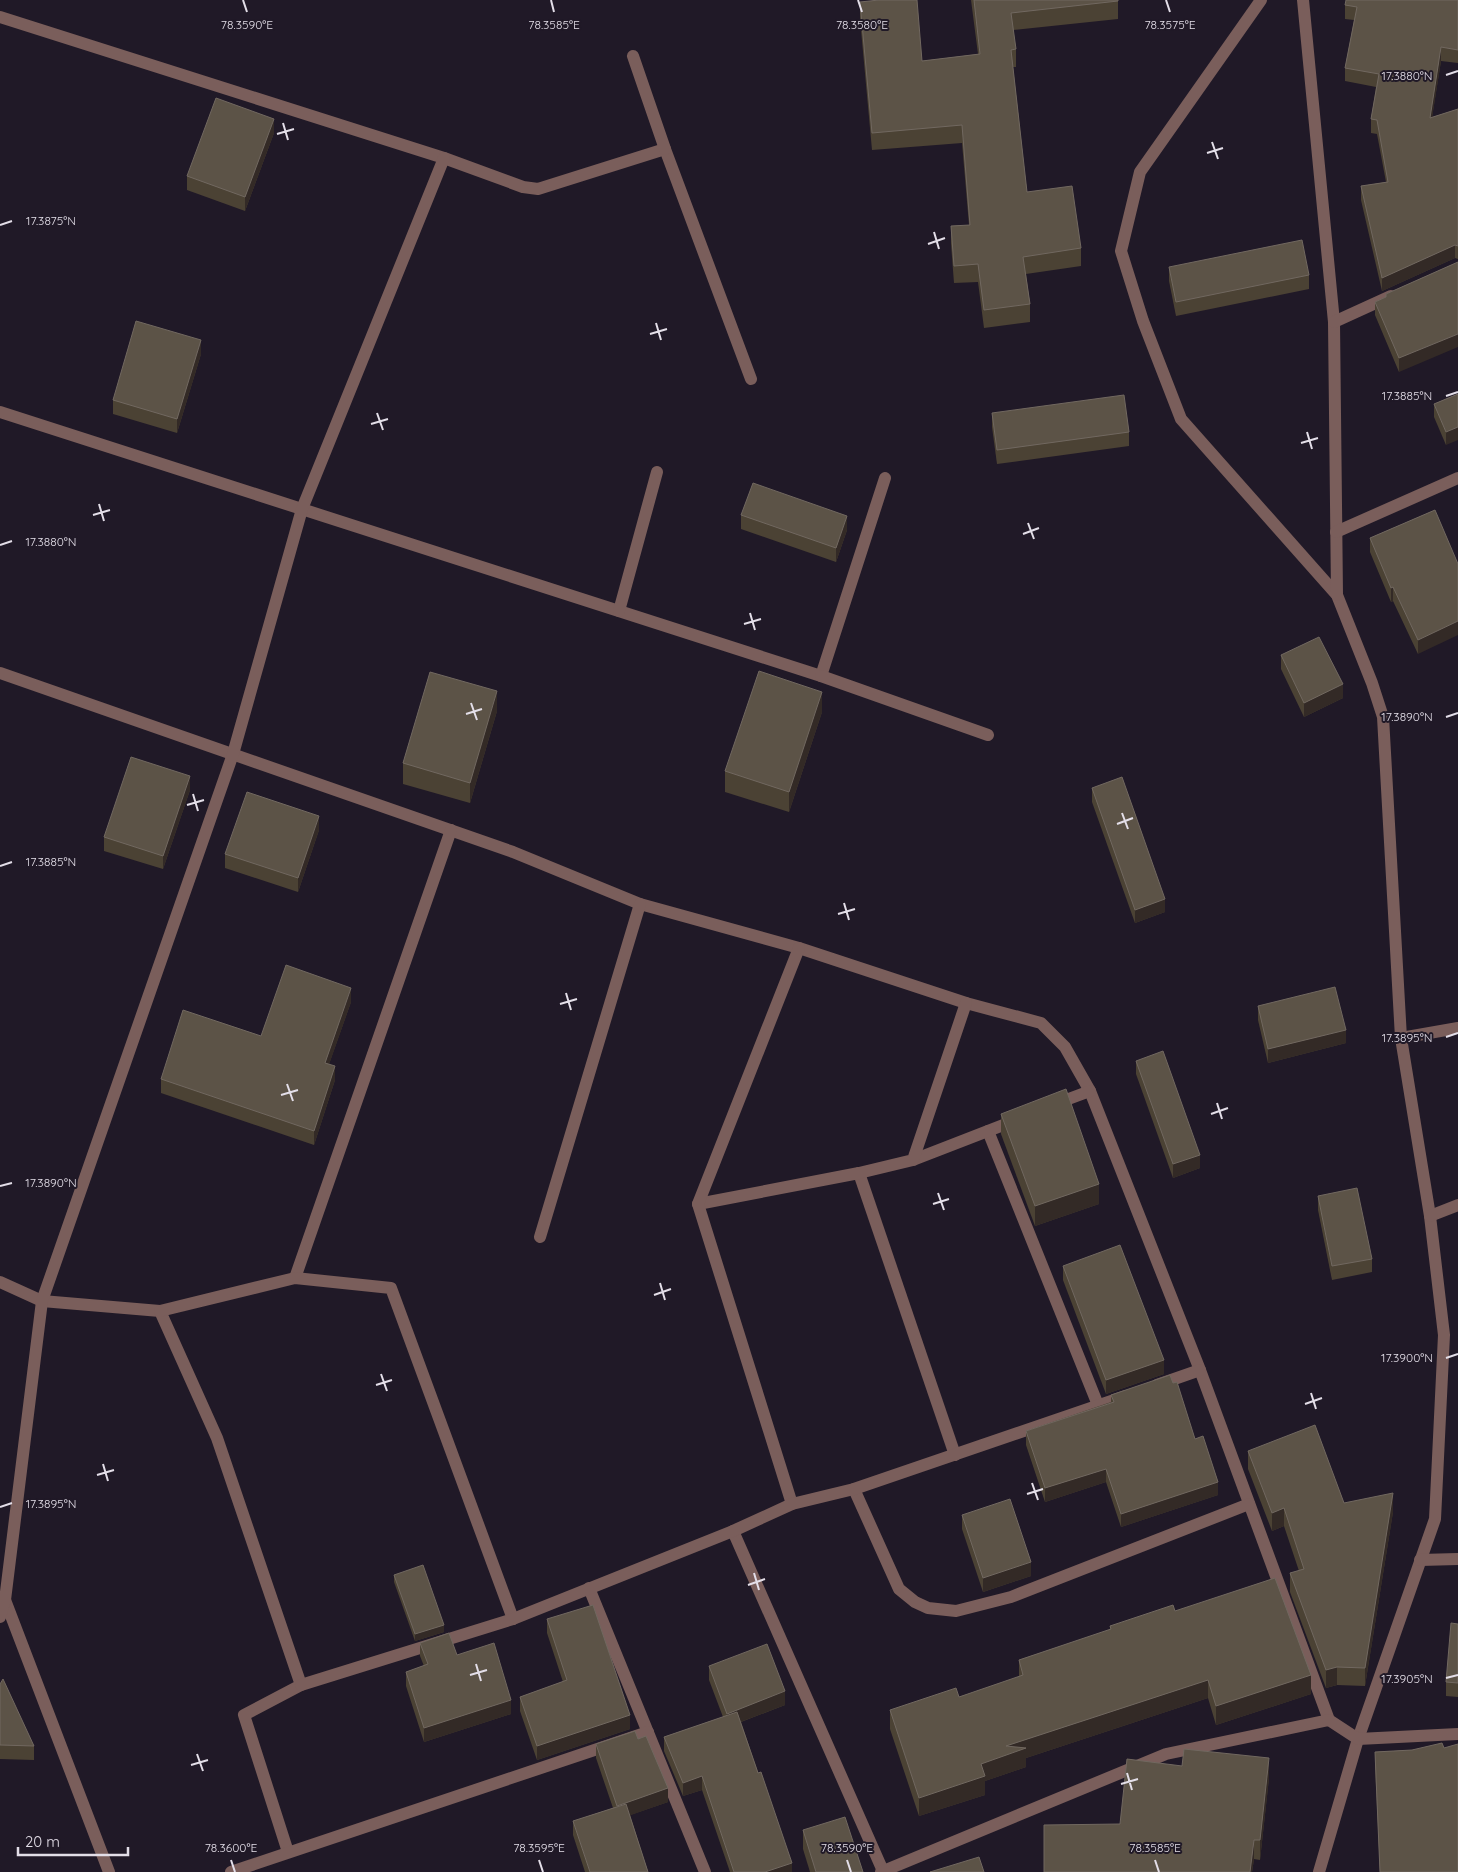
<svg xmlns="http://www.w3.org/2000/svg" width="1458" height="1872" viewBox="0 0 1458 1872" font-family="Quicksand,sans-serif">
  <rect width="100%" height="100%" fill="#201927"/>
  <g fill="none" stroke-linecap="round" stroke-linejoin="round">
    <g stroke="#7a5e5b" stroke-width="12">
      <polyline points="1261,0 1140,172 1121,251 1143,321 1181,419 1337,595 1372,683 1383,717 1401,1038 1430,1216 1444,1335 1435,1519 1358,1739 1319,1872"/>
      <polyline points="1303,0 1334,322 1337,595"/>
      <polyline points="0,17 444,158 523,187 538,189 665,149 751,379"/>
      <polyline points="633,56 665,149"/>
      <polyline points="1334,322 1391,296"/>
      <polyline points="0,412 821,676 885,478"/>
      <polyline points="1336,532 1458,478"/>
      <polyline points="619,611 657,472"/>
      <polyline points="0,673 513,852 640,904 799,948 966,1003 1041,1023 1065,1047 1090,1091 1200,1370 1329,1720"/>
      <polyline points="821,676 988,735"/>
      <polyline points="1401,1038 1458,1028"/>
      <polyline points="1055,1104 1090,1091"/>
      <polyline points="988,1131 1098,1405"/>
      <polyline points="913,1160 1016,1120"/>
      <polyline points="859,1173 955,1455"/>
      <polyline points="698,1204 859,1173 913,1160 966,1003"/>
      <polyline points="1430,1216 1458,1205"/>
      <polyline points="540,1237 640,904"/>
      <polyline points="295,1278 451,830"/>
      <polyline points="0,1282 42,1301 160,1311 217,1438 301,1685 244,1715 288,1852"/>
      <polyline points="160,1311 295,1278 391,1288 513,1619"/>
      <polyline points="1157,1385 1200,1370"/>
      <polyline points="854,1489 899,1589 915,1602 928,1608 956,1611 1011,1597 1249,1504"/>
      <polyline points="792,1504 698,1204 799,948"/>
      <polyline points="733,1531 883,1871"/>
      <polyline points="1420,1560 1458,1559"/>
      <polyline points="589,1588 705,1872"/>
      <polyline points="5,1600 109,1872"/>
      <polyline points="0,1617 5,1600 42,1301 233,754 302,509 444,158"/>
      <polyline points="301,1685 513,1619 733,1531 792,1504 854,1489 1126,1396"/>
      <polyline points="231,1872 648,1732"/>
      <polyline points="881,1872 1166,1754 1329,1720 1358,1739 1458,1734"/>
    </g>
  </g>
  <g fill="#4b4234">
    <polygon points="971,0 1118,0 1118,19 1013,30 1016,49 1016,67 1013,67 1027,192 1081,248 1081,266 1026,274 1030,304 1030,322 984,328 978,282 954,283 951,244 951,226 969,225 962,143 872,150 860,19 860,2 922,61 978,54"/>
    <polygon points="1458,0 1458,63 1441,61 1432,117 1458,109 1458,259 1455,258 1382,291 1361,200 1361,186 1386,182 1377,134 1371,133 1371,119 1376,87 1345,81 1345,68 1354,20 1345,19 1345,5"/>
    <polygon points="274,133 245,211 187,190 187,176"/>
    <polygon points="1458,262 1399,372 1375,315 1375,302 1386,297 1386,294"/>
    <polygon points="1169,267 1309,275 1309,289 1176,316 1169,281"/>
    <polygon points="201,354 177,433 113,414 113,400"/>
    <polygon points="1458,394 1446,445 1434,417 1434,404"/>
    <polygon points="992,413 1129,432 1129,446 997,464 992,427"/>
    <polygon points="1435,510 1418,654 1393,601 1391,602 1370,552 1370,538"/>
    <polygon points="741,515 847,530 836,562 741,529"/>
    <polygon points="1281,655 1343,698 1304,717 1281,669"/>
    <polygon points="497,711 470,803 403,784 403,763"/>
    <polygon points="822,712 789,812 725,792 725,771"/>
    <polygon points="1092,788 1165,912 1135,923 1092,802"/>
    <polygon points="190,790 163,869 104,851 104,837"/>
    <polygon points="319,830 298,892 225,868 225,854"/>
    <polygon points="351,1002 329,1064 335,1080 314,1145 161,1093 161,1079 261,1036"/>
    <polygon points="1258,1006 1346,1043 1268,1063 1258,1020"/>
    <polygon points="1136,1061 1200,1168 1173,1178 1136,1074"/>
    <polygon points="1001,1114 1099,1204 1035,1226 1001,1134"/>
    <polygon points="1318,1196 1372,1259 1372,1272 1332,1280 1318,1210"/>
    <polygon points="1063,1266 1164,1374 1106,1394 1063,1280"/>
    <polygon points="1111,1395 1195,1439 1218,1495 1121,1527 1106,1482 1045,1502 1026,1445 1026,1431 1111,1402"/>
    <polygon points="1248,1451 1344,1503 1393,1512 1365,1686 1337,1685 1326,1688 1290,1592 1290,1573 1299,1571 1284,1526 1272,1531 1248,1469"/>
    <polygon points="962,1515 1031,1576 983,1592 962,1529"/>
    <polygon points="394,1575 444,1632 415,1641 394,1582"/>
    <polygon points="1175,1611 1311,1694 1216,1725 1208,1698 1026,1758 1026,1767 985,1781 985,1795 919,1816 890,1729 890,1710 959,1697 1019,1677 1019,1660 1110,1630 1110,1626"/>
    <polygon points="547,1619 630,1729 537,1760 520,1711 520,1697 563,1682 547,1633"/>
    <polygon points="1458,1624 1458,1697 1446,1696 1446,1682"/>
    <polygon points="420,1643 457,1655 511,1714 424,1742 406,1686 406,1672 424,1666 420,1656"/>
    <polygon points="709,1666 785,1705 741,1722 792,1872 730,1872 702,1790 683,1796 664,1751 664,1737 723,1717 709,1680"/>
    <polygon points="0,1684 34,1746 34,1760 0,1759"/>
    <polygon points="638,1739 668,1802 630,1815 648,1872 585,1872 573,1835 573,1821 613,1808 596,1758 596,1744"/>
    <polygon points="1444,1748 1458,1872 1380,1872 1375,1766 1375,1752 1412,1750"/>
    <polygon points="1269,1778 1260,1860 1254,1859 1252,1872 1044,1872 1120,1824"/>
    <polygon points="803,1830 863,1872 810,1872 803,1849"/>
  </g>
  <g fill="#332a26">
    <polygon points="1441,47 1441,61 1430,131 1430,118"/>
    <polygon points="274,119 274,133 245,211 245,197"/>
    <polygon points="1455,245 1455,258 1382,291 1382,278"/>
    <polygon points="1458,334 1458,347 1399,372 1399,358"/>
    <polygon points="201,340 201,354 177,433 177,419"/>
    <polygon points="1458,427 1458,440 1446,445 1446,432"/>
    <polygon points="847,516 847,530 836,562 836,548"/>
    <polygon points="1393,587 1393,601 1391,602 1391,588"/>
    <polygon points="1458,621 1458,635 1418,654 1418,640"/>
    <polygon points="1343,684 1343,698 1304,717 1304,703"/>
    <polygon points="497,691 497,711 470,803 470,783"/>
    <polygon points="822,692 822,712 789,812 789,792"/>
    <polygon points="190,776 190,790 163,869 163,856"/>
    <polygon points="319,816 319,830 298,892 298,878"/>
    <polygon points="1165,899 1165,912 1135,923 1135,910"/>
    <polygon points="351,988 351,1002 325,1076 325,1063"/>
    <polygon points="1346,1030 1346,1043 1268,1063 1268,1049"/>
    <polygon points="335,1066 335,1080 314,1145 314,1131"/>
    <polygon points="1200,1155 1200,1168 1173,1178 1173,1164"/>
    <polygon points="1099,1184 1099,1204 1035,1226 1035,1206"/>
    <polygon points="1164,1360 1164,1374 1106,1394 1106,1380"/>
    <polygon points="1106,1469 1106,1482 1045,1502 1045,1488"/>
    <polygon points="1218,1482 1218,1495 1121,1527 1121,1514"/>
    <polygon points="1393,1493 1393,1512 1365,1686 1365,1668"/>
    <polygon points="1284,1508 1284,1526 1272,1531 1272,1513"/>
    <polygon points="1031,1562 1031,1576 983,1592 983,1578"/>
    <polygon points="444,1625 444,1632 415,1641 415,1634"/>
    <polygon points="1337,1667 1337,1685 1326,1688 1326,1670"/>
    <polygon points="1311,1675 1311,1694 1216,1725 1216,1706"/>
    <polygon points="1208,1680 1208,1698 1026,1758 1026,1767 985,1781 985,1795 919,1816 919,1798 981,1764 1006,1746"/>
    <polygon points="785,1691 785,1705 727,1727 727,1714"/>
    <polygon points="511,1700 511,1714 424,1742 424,1728"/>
    <polygon points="630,1715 630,1729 537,1760 537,1746"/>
    <polygon points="1269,1758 1269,1778 1260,1860 1260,1840"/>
    <polygon points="702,1776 702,1790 683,1796 683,1783"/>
    <polygon points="668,1788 668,1802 617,1820 617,1806"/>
    <polygon points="1254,1840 1254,1859 1252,1872 1250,1872"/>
    <polygon points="792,1863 792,1872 765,1872"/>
  </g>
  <g fill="#5c5347" stroke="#716860">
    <polygon points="879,0 917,0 922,61 980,54 974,0 1118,0 1118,1 1011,13 1016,49 1011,50 1027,192 1072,186 1081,248 1023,257 1030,304 984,310 978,264 954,266 951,226 970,225 962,125 872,133 860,2"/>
    <polygon points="1346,0 1458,0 1458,50 1441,47 1430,118 1458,109 1458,246 1455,245 1382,278 1361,186 1388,182 1377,120 1371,119 1379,74 1345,68 1357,7 1345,5"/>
    <polygon points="216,98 274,119 245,197 187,176"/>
    <polygon points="1302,240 1309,275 1176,302 1169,267"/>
    <polygon points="1458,262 1458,334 1399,358 1375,302 1386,297 1386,294"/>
    <polygon points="136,321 201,340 177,419 113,400"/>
    <polygon points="1458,394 1458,427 1446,432 1434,404"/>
    <polygon points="1124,395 1129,432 997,450 992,413"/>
    <polygon points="753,483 847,516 836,548 741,515"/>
    <polygon points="1435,510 1458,564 1458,621 1418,640 1393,587 1391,588 1370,538"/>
    <polygon points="1319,637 1343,684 1304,703 1281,655"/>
    <polygon points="759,671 822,692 789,792 725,771"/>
    <polygon points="430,672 497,691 470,783 403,763"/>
    <polygon points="131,757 190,776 163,856 104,837"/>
    <polygon points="1122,777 1165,899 1135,910 1092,788"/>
    <polygon points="247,792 319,816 298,878 225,854"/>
    <polygon points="286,965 351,988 325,1063 335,1066 314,1131 161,1079 183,1010 261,1036"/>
    <polygon points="1335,987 1346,1030 1268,1049 1258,1006"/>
    <polygon points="1163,1051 1200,1155 1173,1164 1136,1061"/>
    <polygon points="1066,1089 1099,1184 1035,1206 1001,1114"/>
    <polygon points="1357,1188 1372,1259 1332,1266 1318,1196"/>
    <polygon points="1120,1245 1164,1360 1106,1380 1063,1266"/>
    <polygon points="1170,1375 1173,1383 1177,1382 1195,1439 1203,1436 1218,1482 1121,1514 1106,1469 1045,1488 1026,1431 1114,1402 1111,1395"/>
    <polygon points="1315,1425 1344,1503 1393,1493 1365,1668 1337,1667 1326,1670 1290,1573 1304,1569 1284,1508 1272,1513 1248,1451"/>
    <polygon points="1010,1499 1031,1562 983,1578 962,1515"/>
    <polygon points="423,1565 444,1625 415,1634 394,1575"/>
    <polygon points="1275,1578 1311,1675 1216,1706 1208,1680 1006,1746 1026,1748 981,1764 985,1776 919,1798 890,1710 956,1688 959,1697 1023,1675 1019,1660 1111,1629 1110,1626 1173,1605 1175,1611"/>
    <polygon points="593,1605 630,1715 537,1746 520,1697 567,1680 547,1619"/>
    <polygon points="1451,1623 1458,1624 1458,1683 1446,1682"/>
    <polygon points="449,1633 457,1655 494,1643 511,1700 424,1728 406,1672 428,1664 420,1643"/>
    <polygon points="767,1644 785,1691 727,1714 709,1666"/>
    <polygon points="3,1679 34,1746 0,1745 0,1684"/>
    <polygon points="737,1712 758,1773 761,1772 792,1863 765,1872 734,1872 702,1776 683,1783 664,1737"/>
    <polygon points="635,1731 638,1739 646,1736 668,1788 617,1806 596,1744"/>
    <polygon points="1442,1743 1444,1748 1458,1744 1458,1872 1380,1872 1375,1752 1412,1750"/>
    <polygon points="1184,1749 1269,1758 1260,1840 1254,1840 1250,1872 1044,1872 1044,1825 1120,1824 1127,1759 1182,1766"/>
    <polygon points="626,1804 648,1872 590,1872 573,1821"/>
    <polygon points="845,1817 863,1872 816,1872 803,1830"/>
    <polygon points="979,1857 984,1872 930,1872"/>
  </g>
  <path fill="none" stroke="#e3dee8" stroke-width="2" d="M243 0 247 12M551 0 554 12M858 0 862 12M1166 0 1170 12M1446 75 1458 71M283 123 288 140M277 134 294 129M1212 142 1218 159M1207 153 1223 148M0 225 12 221M934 232 939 249M928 244 945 238M656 323 661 340M650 334 667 329M1446 396 1458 392M377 413 383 430M371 424 388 419M1307 432 1312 449M1301 443 1318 438M99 504 104 521M93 515 110 510M1028 523 1034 539M1023 534 1039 528M0 545 12 541M750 613 755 630M744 624 761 619M471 703 477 720M466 714 482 709M1446 717 1458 713M193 794 198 811M187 805 204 800M1122 813 1128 829M1117 824 1133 818M0 866 12 862M844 903 849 920M838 914 855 909M566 993 571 1010M560 1004 577 999M1446 1037 1458 1033M287 1084 293 1101M281 1095 298 1090M1217 1103 1222 1119M1211 1114 1228 1108M0 1186 12 1183M938 1193 944 1210M933 1204 949 1199M660 1283 665 1300M654 1295 671 1289M1446 1358 1458 1354M381 1374 387 1391M376 1385 392 1380M1311 1393 1316 1409M1305 1404 1322 1398M103 1464 108 1481M97 1475 114 1470M1032 1483 1038 1500M1027 1494 1043 1489M0 1507 12 1503M754 1573 759 1590M748 1585 765 1579M476 1664 481 1681M470 1675 487 1670M1446 1678 1458 1675M197 1754 203 1771M191 1765 208 1760M1127 1773 1132 1790M1121 1784 1138 1779M231 1860 235 1872M539 1860 543 1872M847 1860 851 1872M1155 1860 1159 1872"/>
  <g font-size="12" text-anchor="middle" fill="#e3dee8" stroke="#201927" stroke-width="4" stroke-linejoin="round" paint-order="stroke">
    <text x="247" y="29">78.3590°E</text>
    <text x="554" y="29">78.3585°E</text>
    <text x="862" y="29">78.3580°E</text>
    <text x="1170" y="29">78.3575°E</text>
    <text x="1407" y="80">17.3880°N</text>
    <text x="51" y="225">17.3875°N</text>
    <text x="1407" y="400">17.3885°N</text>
    <text x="51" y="546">17.3880°N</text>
    <text x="1407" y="721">17.3890°N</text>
    <text x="51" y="866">17.3885°N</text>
    <text x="1407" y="1042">17.3895°N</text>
    <text x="51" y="1187">17.3890°N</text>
    <text x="1407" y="1362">17.3900°N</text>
    <text x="51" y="1508">17.3895°N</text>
    <text x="1407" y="1683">17.3905°N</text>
    <text x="231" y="1852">78.3600°E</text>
    <text x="539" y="1852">78.3595°E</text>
    <text x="847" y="1852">78.3590°E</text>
    <text x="1155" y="1852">78.3585°E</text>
  </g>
  <path d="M18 1847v8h110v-8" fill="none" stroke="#e3dee8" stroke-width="2.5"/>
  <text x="25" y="1847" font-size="15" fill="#e3dee8" stroke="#201927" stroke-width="4" paint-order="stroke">20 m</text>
</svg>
